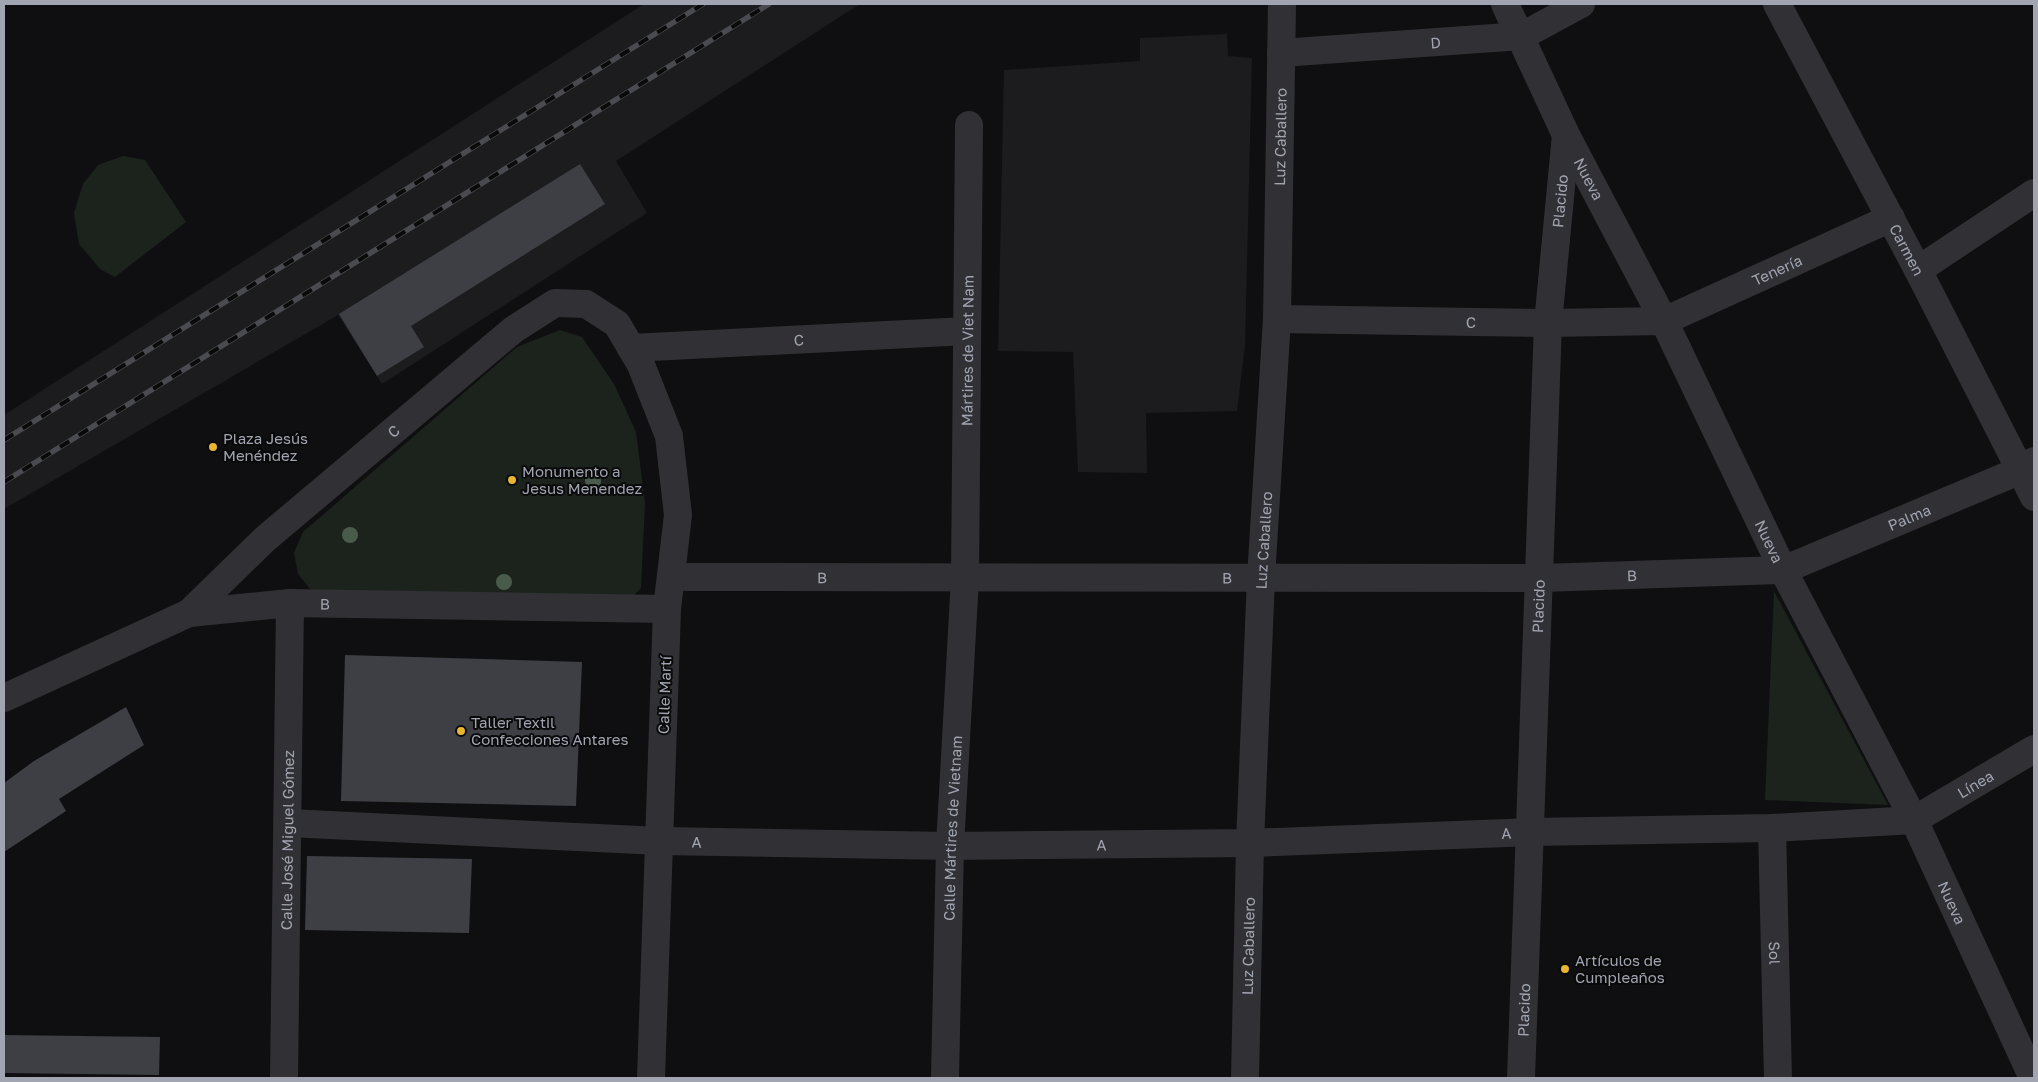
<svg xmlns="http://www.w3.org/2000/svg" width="2038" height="1082" viewBox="0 0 2038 1082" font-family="'Golos Text',sans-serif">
  <rect width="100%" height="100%" fill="#0f0f11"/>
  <g fill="#1c1b1d">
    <polygon points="644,4 860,4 616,161 647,213 382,384 338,315 4,509 4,415"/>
    <polygon points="1227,34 1228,56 1252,58 1245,346 1237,411 1146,413 1147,473 1078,472 1073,352 998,351 1004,70 1140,61 1140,38"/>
  </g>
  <g fill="#1c231d">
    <polygon points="123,156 145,160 186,222 115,277 100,269 79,244 74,213 83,184 98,165"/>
    <polygon points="560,330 582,337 614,384 636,432 645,503 641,588 630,599 342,598 310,589 298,574 294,553 303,532 517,347"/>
    <polygon points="1774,591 1888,805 1765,800"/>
  </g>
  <g fill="#3e3f44">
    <polygon points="580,164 605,204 411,326 424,347 377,376 339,314"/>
    <polygon points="345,655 582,662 576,806 341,801"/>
    <polygon points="126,707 144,745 59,799 66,811 4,852 4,783 34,761"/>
    <polygon points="307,856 472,859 469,933 305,930"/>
    <polygon points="4,1035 160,1037 159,1075 4,1073"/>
  </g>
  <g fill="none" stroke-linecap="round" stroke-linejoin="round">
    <g stroke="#313135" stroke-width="28">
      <path id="s1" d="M1505 4 1566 135 1664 321 1783 570 1914 820 2033 1078"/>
      <path id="s2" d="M1777 4 1918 270 2034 497"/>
      <path id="s3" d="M1281 53 1522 36 1581 4"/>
      <polyline points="1918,270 2034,193"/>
      <path id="s4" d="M1277 319 1548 323 1664 321 1891 218"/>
      <path id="s5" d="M631 348 967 331"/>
      <path id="s6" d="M671 577 1541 578 1783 570 2021 470 2034 461"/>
      <path id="s7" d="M189 613 265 539 513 330 555 303 586 304 617 324 641 365 669 436 678 515 667 609 651 1078"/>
      <path id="s8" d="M4 698 189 613 290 603 667 609"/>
      <path id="s9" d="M288 823 660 841 950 846 1250 843 1530 832 1772 828 1914 820 2034 749"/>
      <path id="s10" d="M1772 828 1778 1078"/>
      <path id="s11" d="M284 1078 290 603"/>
      <path id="s12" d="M945 1078 950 846 965 578 969 125"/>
      <path id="s13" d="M1245 1078 1250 843 1261 578 1277 319 1282 4"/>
      <path id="s14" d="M1521 1078 1548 323 1566 135"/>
    </g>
    <g stroke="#4a4b50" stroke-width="5.5">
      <g id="rail">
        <polyline points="4,440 703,4"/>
        <polyline points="4,482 769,4"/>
      </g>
    </g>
    <use href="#rail" stroke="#0a0a0b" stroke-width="4" stroke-dasharray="11" stroke-linecap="butt"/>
  </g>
  <g fill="#495c4c">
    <circle cx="593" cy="481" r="8"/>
    <circle cx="350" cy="535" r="8"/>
    <circle cx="504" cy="582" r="8"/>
  </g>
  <g fill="#e7b531" stroke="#0a0a0b" stroke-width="2">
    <circle cx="213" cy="447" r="5"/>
    <circle cx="512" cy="480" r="5"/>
    <circle cx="461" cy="731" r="5"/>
    <circle cx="1565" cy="969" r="5"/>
  </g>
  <g text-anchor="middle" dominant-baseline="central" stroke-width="4" stroke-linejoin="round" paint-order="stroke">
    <g font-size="15" fill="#a1a5b1" stroke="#0a0a0b">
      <text stroke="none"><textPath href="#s3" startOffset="155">D</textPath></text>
      <text stroke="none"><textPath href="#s13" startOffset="942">Luz Caballero</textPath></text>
      <text stroke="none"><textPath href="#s1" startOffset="194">Nueva</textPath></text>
      <text stroke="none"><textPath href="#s14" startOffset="878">Placido</textPath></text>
      <text stroke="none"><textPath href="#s2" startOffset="278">Carmen</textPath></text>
      <text stroke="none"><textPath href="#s4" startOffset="511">Tenería</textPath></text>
      <text stroke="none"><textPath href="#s4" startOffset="194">C</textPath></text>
      <text stroke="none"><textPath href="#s5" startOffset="168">C</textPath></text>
      <text stroke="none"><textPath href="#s12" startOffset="728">Mártires de Viet Nam</textPath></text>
      <text stroke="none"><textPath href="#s7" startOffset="274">C</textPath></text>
      <text stroke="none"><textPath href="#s6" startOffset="1249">Palma</textPath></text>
      <text stroke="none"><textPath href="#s13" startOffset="538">Luz Caballero</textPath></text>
      <text stroke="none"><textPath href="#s1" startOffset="599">Nueva</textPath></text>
      <text stroke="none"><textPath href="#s6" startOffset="961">B</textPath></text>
      <text stroke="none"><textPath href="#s6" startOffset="151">B</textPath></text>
      <text stroke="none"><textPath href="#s6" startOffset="556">B</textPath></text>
      <text stroke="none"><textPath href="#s8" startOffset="340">B</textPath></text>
      <text stroke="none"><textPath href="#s14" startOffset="472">Placido</textPath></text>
      <text transform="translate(664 695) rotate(-88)">Calle Martí</text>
      <text stroke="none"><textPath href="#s9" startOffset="1698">Línea</textPath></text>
      <text stroke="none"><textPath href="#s12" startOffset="250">Calle Mártires de Vietnam</textPath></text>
      <text stroke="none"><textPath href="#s9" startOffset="1219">A</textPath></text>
      <text stroke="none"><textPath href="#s11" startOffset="238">Calle José Miguel Gómez</textPath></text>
      <text stroke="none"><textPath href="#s9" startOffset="409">A</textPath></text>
      <text stroke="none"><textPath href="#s9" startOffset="814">A</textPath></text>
      <text stroke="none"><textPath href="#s1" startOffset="1004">Nueva</textPath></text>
      <text stroke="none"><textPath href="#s13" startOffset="132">Luz Caballero</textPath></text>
      <text stroke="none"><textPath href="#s10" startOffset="125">Sol</textPath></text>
      <text stroke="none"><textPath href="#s14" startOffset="68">Placido</textPath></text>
    </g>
    <g font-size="15" fill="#a1a5b1" stroke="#0a0a0b" text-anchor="start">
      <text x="223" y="438">Plaza Jesús<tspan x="223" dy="17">Menéndez</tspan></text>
      <text x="522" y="471">Monumento a<tspan x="522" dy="17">Jesus Menendez</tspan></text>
      <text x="471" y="722">Taller Textil<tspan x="471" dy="17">Confecciones Antares</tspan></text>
      <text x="1575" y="960">Artículos de<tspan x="1575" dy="17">Cumpleaños</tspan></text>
    </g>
  </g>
  <rect width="2038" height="1082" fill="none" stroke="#a1a5b1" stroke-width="10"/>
</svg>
